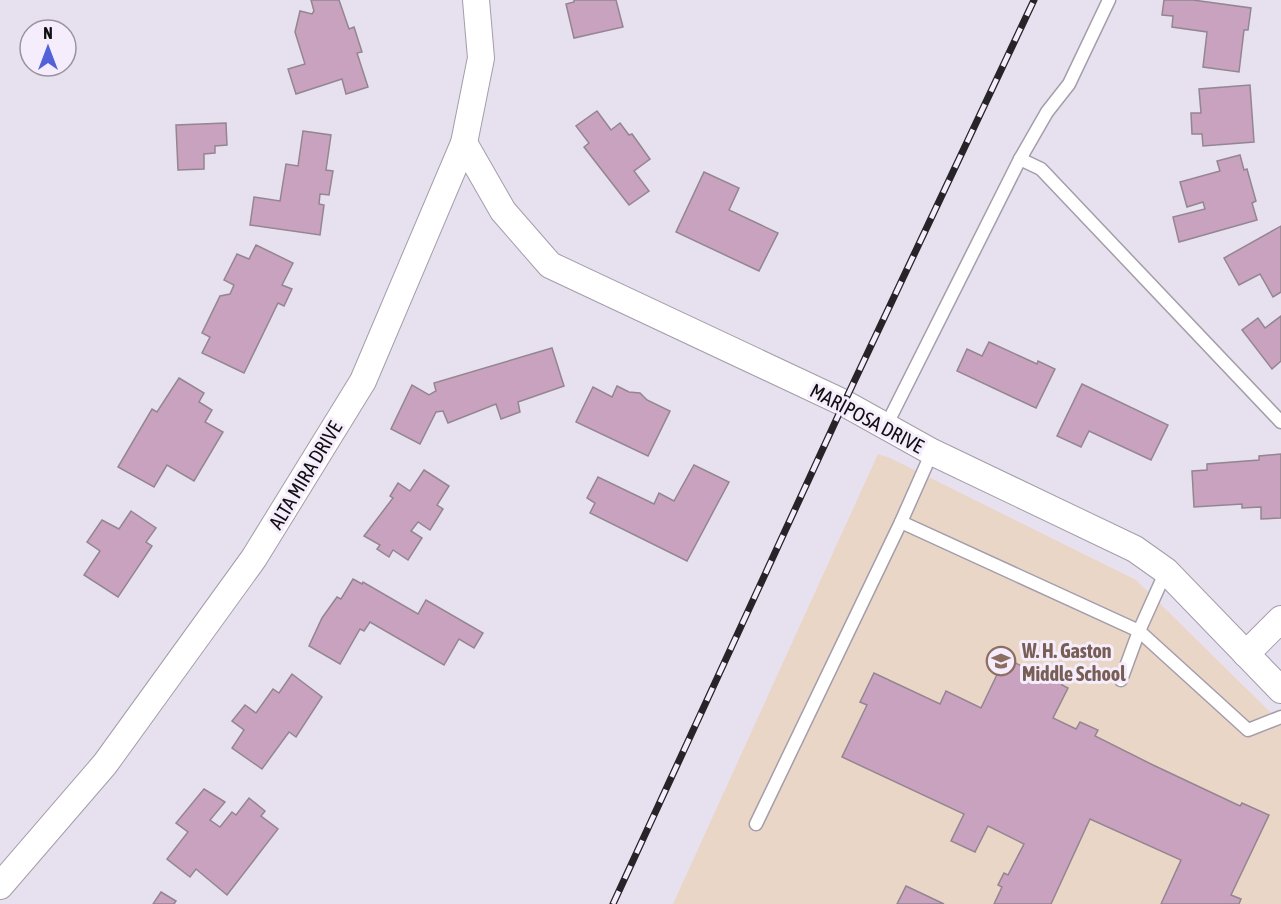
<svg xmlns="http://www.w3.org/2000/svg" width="1281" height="904" viewBox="0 0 1281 904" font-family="'Asap Condensed',sans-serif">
  <rect width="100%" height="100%" fill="#e7e0ee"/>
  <polygon fill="#e9d6c6" points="878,454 890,458 1136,580 1281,723 1281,904 673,904"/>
  <g fill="#c8a2bf" stroke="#938690" stroke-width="1.5">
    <polygon points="311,0 339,0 349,29 354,27 362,52 357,53 368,87 346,94 342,79 296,94 288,69 305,64 295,32 300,11 312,14 314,11"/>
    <polygon points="574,0 616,0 623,27 574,38 566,4 574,2"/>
    <polygon points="1164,0 1193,0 1251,8 1248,30 1244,30 1239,72 1203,67 1207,32 1172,27 1173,16 1162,15"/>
    <polygon points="1250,85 1254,142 1203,146 1202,134 1192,134 1191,113 1201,113 1199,89"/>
    <polygon points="597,111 611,130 620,123 629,135 632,134 650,159 634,171 649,191 629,205 584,147 589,143 576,126"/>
    <polygon points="226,123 227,145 215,146 215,153 204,154 204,169 178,170 176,125"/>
    <polygon points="303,131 331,135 326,170 333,171 329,195 320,194 319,204 324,205 320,235 250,225 254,197 280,201 286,164 298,166"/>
    <polygon points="1240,155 1244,170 1247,169 1256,201 1252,203 1257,220 1179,242 1173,217 1205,209 1203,202 1187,207 1180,182 1220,171 1217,161"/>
    <polygon points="704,172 739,188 729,210 778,233 759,271 676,232"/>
    <polygon points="1281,226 1281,292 1273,297 1260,274 1239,285 1224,258"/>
    <polygon points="256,245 293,263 282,285 292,289 284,306 278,303 244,373 202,353 210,337 202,333 220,296 230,294 234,285 224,280 237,254 249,259"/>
    <polygon points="1281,316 1281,361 1272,369 1242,330 1258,318 1265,328"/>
    <polygon points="989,342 1037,364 1038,361 1055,369 1036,408 957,371 967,349 982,356"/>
    <polygon points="552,348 564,386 518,402 520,412 501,419 496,404 448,423 443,411 436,412 420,444 391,429 412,385 429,395 436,391 434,383"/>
    <polygon points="179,378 204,393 199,402 212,410 205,422 223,432 194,481 167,465 154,487 118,467 152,409 157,412"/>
    <polygon points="1082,384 1168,425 1151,460 1089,431 1081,447 1057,436"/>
    <polygon points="617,386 629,392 640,393 647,400 670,411 648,456 576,422 593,387 612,397"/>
    <polygon points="1281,454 1281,518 1261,519 1261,507 1242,508 1242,504 1194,507 1192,471 1207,470 1207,464 1259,460 1259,456"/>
    <polygon points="694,465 729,482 687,561 590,513 595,503 587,498 598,477 654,504 659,493 674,501"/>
    <polygon points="424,470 449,486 437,505 443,509 430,530 418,522 411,531 422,538 408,560 393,550 389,557 377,549 380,545 364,536 393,498 390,496 398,483 410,491"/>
    <polygon points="131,511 156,528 146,542 152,546 118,597 84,575 100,551 87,542 102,520 119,529"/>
    <polygon points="353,579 362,584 363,582 418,614 426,600 483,633 474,648 459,639 444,665 370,622 364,631 360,629 340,664 309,646 322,618 337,597 341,599"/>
    <polygon points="1005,658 1049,679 1056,665 1069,671 1062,685 1068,688 1053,718 1076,729 1080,722 1098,730 1095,736 1153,765 1240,806 1242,803 1269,815 1231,895 1241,899 1239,904 1161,904 1181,860 1090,819 1051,904 994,904 1002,887 998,885 1004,873 1008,875 1024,844 988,826 975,852 951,841 964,814 842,757 867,705 860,702 874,673 940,704 946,691 981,708"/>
    <polygon points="292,674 322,697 296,737 289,732 262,769 232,748 244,730 232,721 245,705 256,713 273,689 279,693"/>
    <polygon points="204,789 225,802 210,820 220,827 232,812 236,815 249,798 265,811 261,816 278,829 227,895 196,869 190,877 167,859 188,832 176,823"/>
    <polygon points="906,886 944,904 897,904"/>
    <polygon points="161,892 176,901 174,904 153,904"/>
  </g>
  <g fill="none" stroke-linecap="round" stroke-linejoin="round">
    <g stroke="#a49daa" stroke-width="15">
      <g id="service">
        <polyline points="1020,159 1041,169 1281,422"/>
        <polyline points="886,426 1020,159 1047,112 1069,84 1109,0"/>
        <polyline points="932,452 901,522 1139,631 1248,730 1281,717"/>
        <polyline points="1121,680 1139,631 1166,571"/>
        <polyline points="756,824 901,522"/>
      </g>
    </g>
    <g stroke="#a49daa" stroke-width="28">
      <g id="minor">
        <polyline points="464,143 503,211 550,265 844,403 932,452 1135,549 1166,571 1281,690"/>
        <polyline points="1246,654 1281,619"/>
        <polyline points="0,886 105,764 254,558 363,381 464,143 481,58 476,0"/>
      </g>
    </g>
    <use href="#service" stroke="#fff" stroke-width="12"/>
    <use href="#minor" stroke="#fff" stroke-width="26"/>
    <g stroke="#272429" stroke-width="7">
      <polyline id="rail" points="613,904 844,403 1034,0"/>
    </g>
    <use href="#rail" stroke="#f5edfc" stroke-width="4.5" stroke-dasharray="14" stroke-linecap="butt"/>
  </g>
  <defs>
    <g id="school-ring" transform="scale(1.5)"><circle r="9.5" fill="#f5edfc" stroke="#8d6e63" stroke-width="1.5"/><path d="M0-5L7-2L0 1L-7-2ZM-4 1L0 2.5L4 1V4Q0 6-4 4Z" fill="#8d6e63"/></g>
  </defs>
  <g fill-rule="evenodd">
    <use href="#school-ring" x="1001" y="661"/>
  </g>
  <g text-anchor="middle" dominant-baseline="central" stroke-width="6" stroke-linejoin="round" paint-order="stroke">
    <g font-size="20" fill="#110f13" stroke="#f5edfc">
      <text transform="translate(867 418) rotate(28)">MARIPOSA DRIVE</text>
      <text transform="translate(305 475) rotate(-59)">ALTA MIRA DRIVE</text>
    </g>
    <g font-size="20" font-weight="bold" fill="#785e54" stroke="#f5edfc" text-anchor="start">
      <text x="1022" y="650">W. H. Gaston<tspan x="1022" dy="23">Middle School</tspan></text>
    </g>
  </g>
  <g transform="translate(48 48)"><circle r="28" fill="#f5edfc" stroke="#9a949f" stroke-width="1.5"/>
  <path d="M0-4.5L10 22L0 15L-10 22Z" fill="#5262d8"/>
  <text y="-9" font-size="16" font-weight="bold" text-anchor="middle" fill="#110f13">N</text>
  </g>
</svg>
